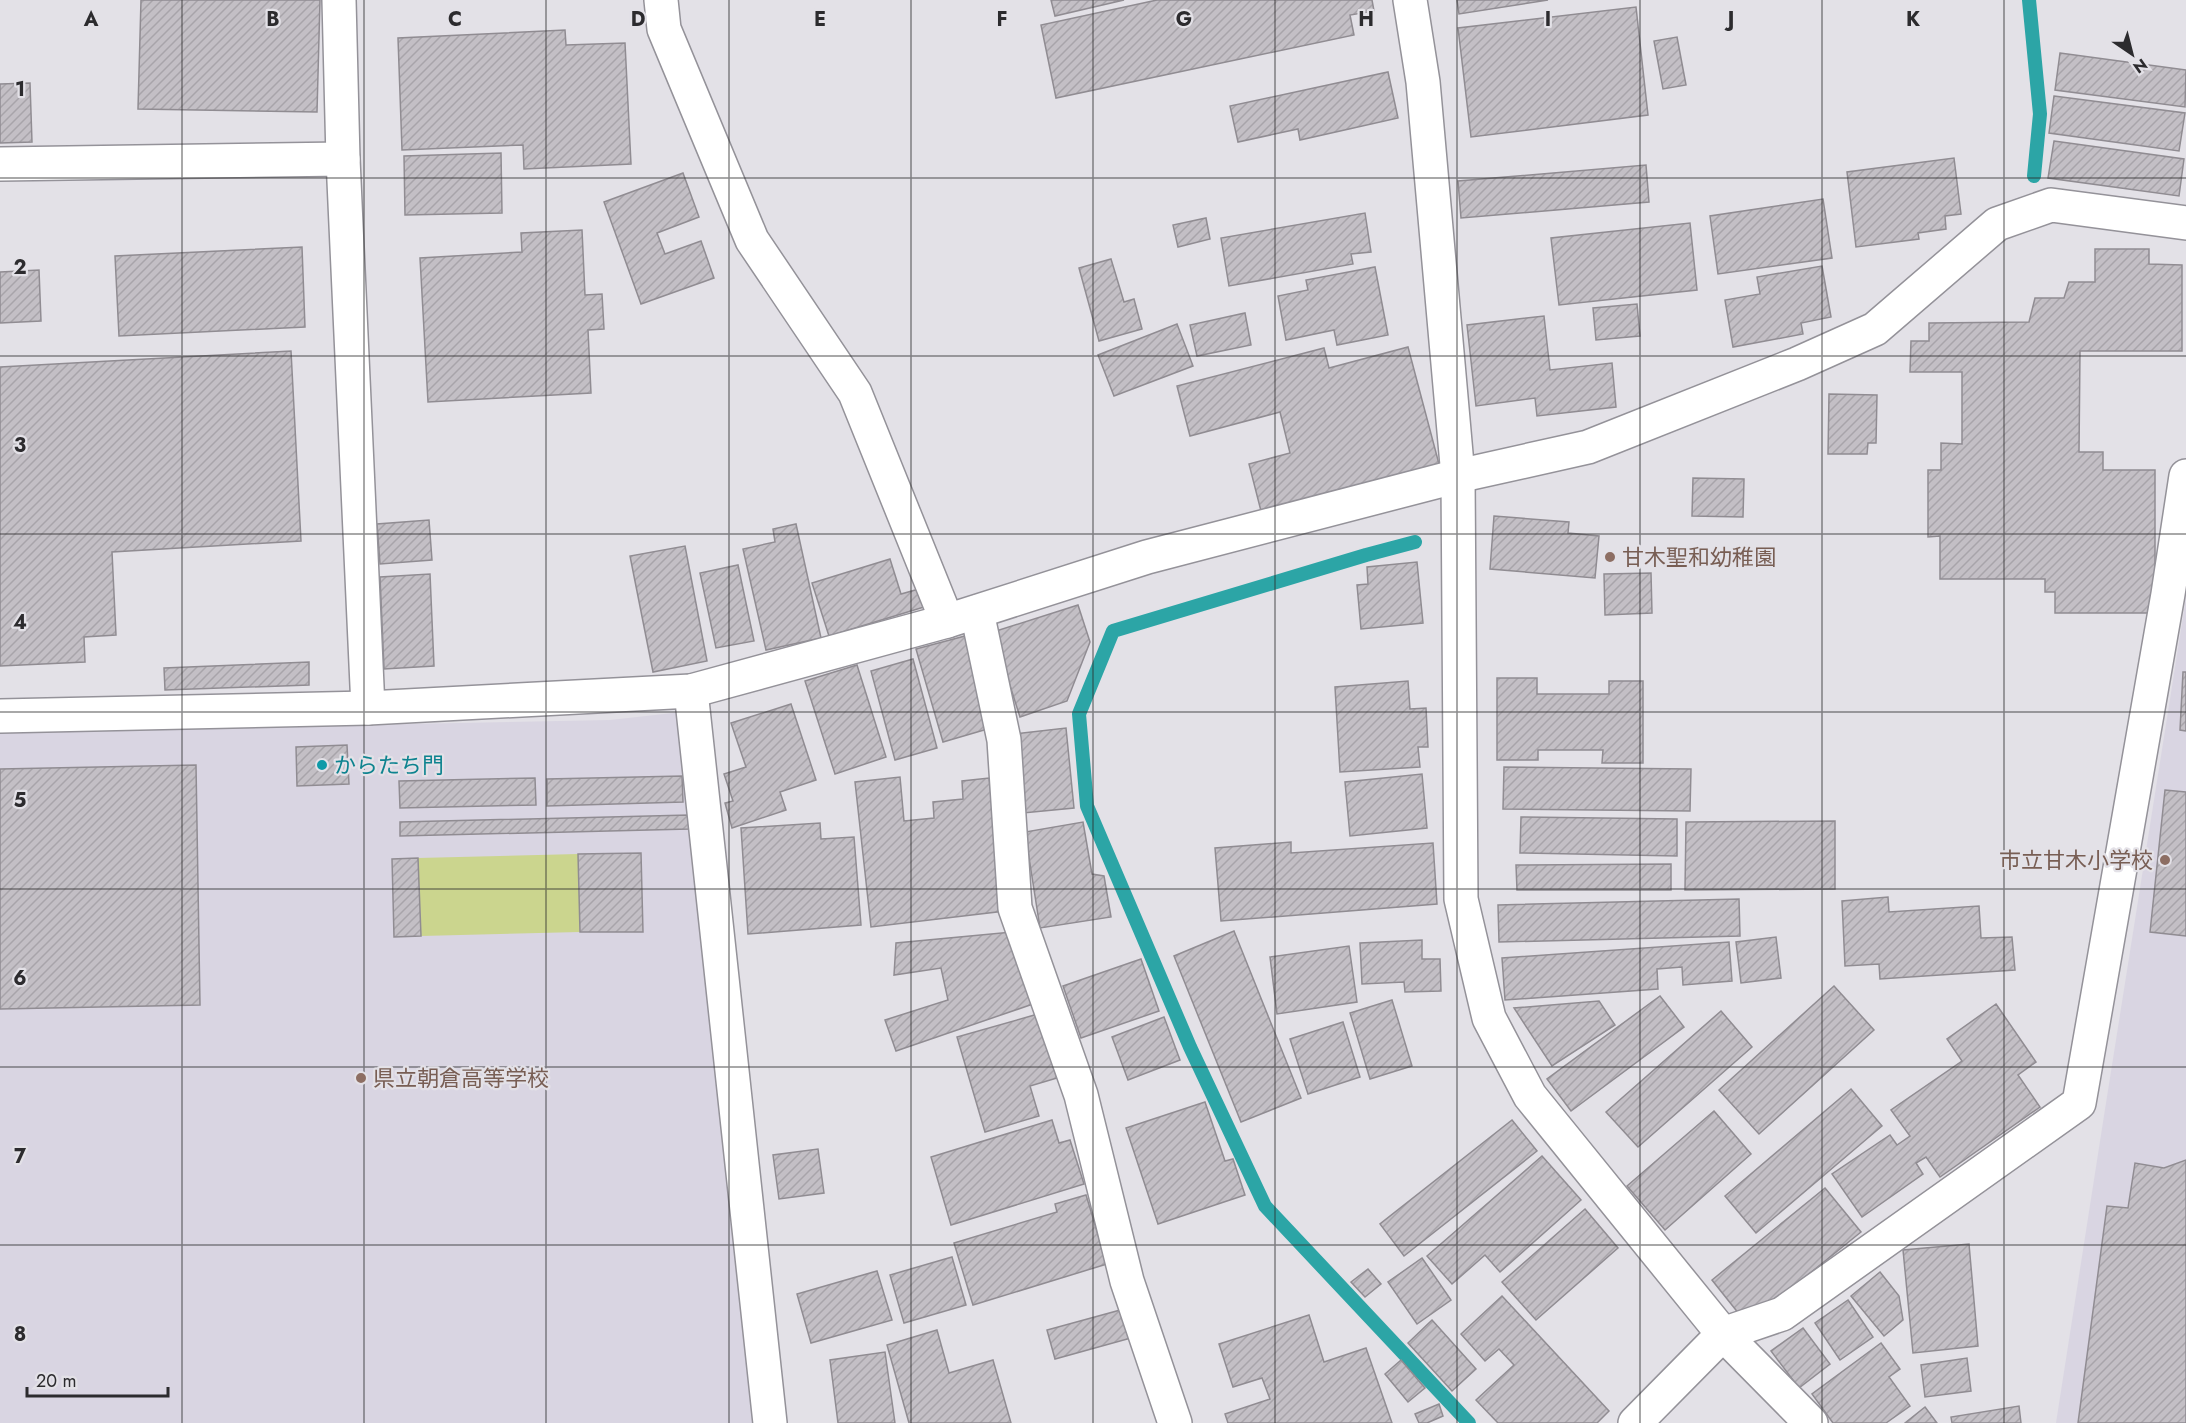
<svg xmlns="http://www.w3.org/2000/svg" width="2186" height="1423" viewBox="0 0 2186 1423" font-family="Jost,'Noto Sans JP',sans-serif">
  <defs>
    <pattern id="building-hatch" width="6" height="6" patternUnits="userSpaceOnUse" patternTransform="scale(1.5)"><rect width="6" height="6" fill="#c3bfc5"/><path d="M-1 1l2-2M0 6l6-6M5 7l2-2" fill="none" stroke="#a8a4aa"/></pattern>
  </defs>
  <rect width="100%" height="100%" fill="#e3e1e7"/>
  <g fill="#d9d5e2">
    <polygon points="2186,598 2186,1423 2056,1423 2103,1122"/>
    <polygon points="682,712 759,1423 0,1423 0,732 610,720"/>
  </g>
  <polygon fill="#cbd58e" points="578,854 580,932 421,936 418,858"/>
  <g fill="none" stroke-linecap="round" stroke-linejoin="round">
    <g stroke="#2ca5a6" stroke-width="14">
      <polyline points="2029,0 2040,114 2034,176"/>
      <polyline points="1415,542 1366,555 1113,631 1079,714 1087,806 1190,1047 1265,1206 1469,1423"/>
    </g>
  </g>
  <g fill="url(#building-hatch)" stroke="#908c92" stroke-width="1.5">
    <polygon points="141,0 320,0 317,112 138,109"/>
    <polygon points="1051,0 1124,0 1055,16"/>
    <polygon points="1157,0 1372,0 1374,11 1350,15 1354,35 1056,98 1041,25"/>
    <polygon points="1457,0 1548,0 1459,14"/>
    <polygon points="1636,7 1648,115 1471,137 1458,28"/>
    <polygon points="565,30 566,45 625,43 631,164 524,169 523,145 402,150 398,38"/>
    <polygon points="1677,37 1686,85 1663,89 1654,41"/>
    <polygon points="2060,53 2186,70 2185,107 2055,90"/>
    <polygon points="1388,72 1398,118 1300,140 1298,129 1238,142 1230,106"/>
    <polygon points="30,83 32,142 0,143 0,84"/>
    <polygon points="2054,96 2185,113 2179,151 2049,133"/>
    <polygon points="2054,141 2184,159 2179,196 2048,178"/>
    <polygon points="501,153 502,213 405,215 404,156"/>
    <polygon points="1954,158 1961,214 1945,216 1946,229 1918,233 1919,239 1856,247 1847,172"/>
    <polygon points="1646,165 1649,202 1461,218 1458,181"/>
    <polygon points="683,173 699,217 657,233 665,254 701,241 714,278 641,304 604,202"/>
    <polygon points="1823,199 1832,258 1718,274 1710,216"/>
    <polygon points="1365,213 1371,252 1351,254 1353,264 1229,286 1221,238"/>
    <polygon points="1206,218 1210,239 1178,247 1173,225"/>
    <polygon points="1690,223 1697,290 1559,305 1551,238"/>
    <polygon points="582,230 585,295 602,294 604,329 588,330 591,393 428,402 420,258 522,252 521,233"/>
    <polygon points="302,247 305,327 119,336 115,256"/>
    <polygon points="2095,249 2149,249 2149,264 2182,265 2182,351 2080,351 2079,452 2103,452 2103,470 2155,470 2155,613 2055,613 2055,592 2045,592 2045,579 1940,579 1940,536 1928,537 1928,470 1941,470 1941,443 1962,444 1962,372 1910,372 1911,341 1929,341 1929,323 2029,322 2035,298 2064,298 2069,282 2095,282"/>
    <polygon points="1111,259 1124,302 1134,299 1142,329 1099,341 1079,268"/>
    <polygon points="1822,266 1831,317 1801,323 1803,334 1733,347 1725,300 1760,294 1757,277"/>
    <polygon points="1375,267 1388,335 1337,345 1334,330 1286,340 1278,296 1308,290 1306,280"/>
    <polygon points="39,270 41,321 0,323 0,272"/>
    <polygon points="1637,304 1640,336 1596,340 1593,308"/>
    <polygon points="1245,313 1251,345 1197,356 1190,325"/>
    <polygon points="1544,316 1550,370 1612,363 1616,407 1537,416 1535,398 1476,406 1467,325"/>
    <polygon points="1177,324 1193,366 1114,396 1098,355"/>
    <polygon points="1408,347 1439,464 1261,511 1249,464 1290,453 1280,412 1190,436 1177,386 1324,348 1329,368"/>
    <polygon points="291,351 301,541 112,552 116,635 84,637 85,662 0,666 0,367"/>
    <polygon points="1829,394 1877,395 1876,443 1868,443 1867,454 1828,454"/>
    <polygon points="1693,478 1744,479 1743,517 1692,516"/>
    <polygon points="1494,516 1569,522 1568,533 1599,536 1595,578 1490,569"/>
    <polygon points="429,520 432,560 380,564 377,524"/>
    <polygon points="796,524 821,638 766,650 743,549 775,542 773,529"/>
    <polygon points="685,546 707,661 653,672 630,556"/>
    <polygon points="890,559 901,594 919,589 924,607 829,636 812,583"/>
    <polygon points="1417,562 1423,623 1361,629 1357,585 1368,584 1367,567"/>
    <polygon points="738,565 754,641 716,648 700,573"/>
    <polygon points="1651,573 1652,613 1605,615 1604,574"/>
    <polygon points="430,574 434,666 384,669 380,577"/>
    <polygon points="1078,605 1090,642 1067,701 1020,717 993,632"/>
    <polygon points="965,636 991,728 943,742 916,649"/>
    <polygon points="913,659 937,748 895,760 871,671"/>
    <polygon points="309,662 309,685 165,690 164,668"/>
    <polygon points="857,665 886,757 835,774 805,681"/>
    <polygon points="2183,672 2186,672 2186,731 2180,730"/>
    <polygon points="1497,678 1537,678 1537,694 1609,694 1609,681 1643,681 1643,763 1602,763 1603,750 1538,750 1538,760 1497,760"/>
    <polygon points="1408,681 1410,709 1426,708 1428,747 1418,747 1420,767 1340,772 1335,687"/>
    <polygon points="791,704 816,780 780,792 786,810 732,828 725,803 733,801 724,774 746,767 731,723"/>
    <polygon points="1066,728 1074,808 1023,813 1014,734"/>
    <polygon points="347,745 349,784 297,786 296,747"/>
    <polygon points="196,765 200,1005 0,1009 0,769"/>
    <polygon points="1504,767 1691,769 1690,811 1503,809"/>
    <polygon points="1422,774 1427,828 1350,836 1345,782"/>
    <polygon points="682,776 683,802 547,806 547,779"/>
    <polygon points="900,777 904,821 934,818 933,802 963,799 962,781 989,778 1005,911 871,927 855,782"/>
    <polygon points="535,778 536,805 400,808 399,781"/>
    <polygon points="2165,790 2186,792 2186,936 2150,932"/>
    <polygon points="689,815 689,829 400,836 400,822"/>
    <polygon points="1521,817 1677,819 1677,856 1520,853"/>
    <polygon points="1835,821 1835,889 1685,890 1686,822"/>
    <polygon points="1083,822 1092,874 1104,876 1111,917 1040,928 1025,832"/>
    <polygon points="820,823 821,839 854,837 861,925 748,934 741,828"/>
    <polygon points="1291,842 1291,853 1433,843 1437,904 1221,921 1215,848"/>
    <polygon points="641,853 643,932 580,932 578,854"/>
    <polygon points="418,858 421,936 394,937 392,859"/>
    <polygon points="1671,864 1671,890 1517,890 1516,865"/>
    <polygon points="1888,897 1889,912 1979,906 1981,938 2012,937 2015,970 1880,979 1879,964 1845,966 1842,901"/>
    <polygon points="1739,899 1740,936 1499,942 1498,905"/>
    <polygon points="1234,931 1301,1098 1241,1122 1174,956"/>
    <polygon points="1012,932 1033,1004 896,1051 885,1020 948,1000 941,968 894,975 896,943"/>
    <polygon points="1776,937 1781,978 1741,983 1736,942"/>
    <polygon points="1422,940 1422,959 1440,959 1441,991 1405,992 1404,982 1362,984 1360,943"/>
    <polygon points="1729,942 1732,981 1683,985 1682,967 1657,969 1658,989 1505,1000 1502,958"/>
    <polygon points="1349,946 1357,1002 1277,1014 1270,957"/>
    <polygon points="1141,959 1159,1011 1081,1038 1063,986"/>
    <polygon points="1834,986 1874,1030 1759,1134 1719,1090"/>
    <polygon points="1660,996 1684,1027 1571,1111 1547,1079"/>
    <polygon points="1392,1000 1412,1066 1370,1079 1350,1013"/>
    <polygon points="1599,1001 1615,1025 1552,1066 1514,1008"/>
    <polygon points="1996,1004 2036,1062 2018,1075 2040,1107 1940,1177 1926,1157 1916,1163 1923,1174 1862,1217 1832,1174 1890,1135 1897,1145 1910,1136 1891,1110 1962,1061 1947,1039"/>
    <polygon points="1721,1011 1752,1047 1638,1147 1606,1112"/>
    <polygon points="1038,1014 1057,1078 1030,1086 1039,1116 985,1132 957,1037"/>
    <polygon points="1164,1017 1180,1060 1128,1080 1112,1037"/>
    <polygon points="1343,1022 1360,1077 1308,1094 1290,1039"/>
    <polygon points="1851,1089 1882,1126 1756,1233 1725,1196"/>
    <polygon points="1205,1102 1225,1161 1233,1159 1245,1195 1158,1224 1126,1128"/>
    <polygon points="1714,1111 1751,1154 1665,1230 1627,1186"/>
    <polygon points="1052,1120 1059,1143 1070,1140 1084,1184 951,1225 931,1157"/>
    <polygon points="1512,1120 1537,1151 1404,1256 1380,1224"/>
    <polygon points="818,1149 824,1193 779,1199 773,1155"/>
    <polygon points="1542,1156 1581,1200 1500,1272 1485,1255 1452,1284 1427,1256"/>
    <polygon points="2186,1160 2186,1423 2078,1423 2107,1206 2128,1208 2135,1163 2164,1168"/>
    <polygon points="1825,1188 1861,1232 1747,1324 1712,1280"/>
    <polygon points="1086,1195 1107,1264 973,1305 954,1243 1057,1212 1055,1204"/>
    <polygon points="1585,1209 1618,1248 1536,1320 1502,1282"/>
    <polygon points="1969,1244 1978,1346 1913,1353 1903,1250"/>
    <polygon points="952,1257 966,1305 904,1323 890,1275"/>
    <polygon points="1422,1258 1451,1300 1417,1324 1388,1282"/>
    <polygon points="1368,1269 1381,1284 1365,1297 1351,1282"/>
    <polygon points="877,1271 892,1320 811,1343 797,1294"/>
    <polygon points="1880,1272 1899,1296 1903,1320 1884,1336 1851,1296"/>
    <polygon points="1502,1296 1609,1411 1597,1423 1498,1423 1476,1400 1514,1365 1499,1349 1485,1361 1461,1334"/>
    <polygon points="1848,1300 1873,1337 1840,1360 1815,1323"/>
    <polygon points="1124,1309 1131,1338 1055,1359 1047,1330"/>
    <polygon points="1309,1315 1324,1362 1366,1348 1392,1423 1228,1423 1225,1414 1270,1399 1262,1378 1233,1387 1219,1344"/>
    <polygon points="1432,1320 1476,1369 1452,1391 1408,1343"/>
    <polygon points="1803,1328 1830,1364 1799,1388 1771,1351"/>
    <polygon points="937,1330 949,1373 993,1360 1011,1423 909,1423 887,1345"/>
    <polygon points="1881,1343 1900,1369 1889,1377 1910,1406 1886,1423 1833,1423 1812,1394"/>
    <polygon points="885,1352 895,1423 838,1423 830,1360"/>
    <polygon points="1967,1358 1971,1391 1925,1397 1921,1365"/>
    <polygon points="1401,1360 1425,1388 1408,1402 1385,1374"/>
    <polygon points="1439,1404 1443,1416 1427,1423 1419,1423 1415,1414"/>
    <polygon points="2019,1406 2021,1423 1952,1423 1951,1417"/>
    <polygon points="1925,1407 1937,1423 1905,1423"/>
  </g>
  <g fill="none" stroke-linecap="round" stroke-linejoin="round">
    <g stroke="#949299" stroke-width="36">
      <g id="minor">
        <polyline points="339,0 343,159 368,708"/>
        <polyline points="661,0 664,29 752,240 855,393 947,621"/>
        <polyline points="1410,0 1423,82 1458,476 1461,899 1489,1018 1530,1096 1723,1334 1811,1423"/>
        <polyline points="0,164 343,159"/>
        <polyline points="977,612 1004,740 1015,908 1081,1095 1127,1281 1175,1423"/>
        <polyline points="691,691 770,1423"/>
        <polyline points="0,716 368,708 691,691 947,621 1147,557 1458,476 1588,447 1797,364 1875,329 1997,224 2051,205 2186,223"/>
        <polyline points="1635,1423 1723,1334 1782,1314 2079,1103 2168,594 2186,476"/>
      </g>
    </g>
    <use href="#minor" stroke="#fff" stroke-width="33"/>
  </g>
  <path fill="none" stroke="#2c2b2e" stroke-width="1.5" stroke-opacity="0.55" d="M182 0V1423M364 0V1423M546 0V1423M729 0V1423M911 0V1423M1093 0V1423M1275 0V1423M1457 0V1423M1640 0V1423M1822 0V1423M2004 0V1423M0 178H2186M0 356H2186M0 534H2186M0 712H2186M0 889H2186M0 1067H2186M0 1245H2186"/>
  <g fill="#8d6e63" stroke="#e3e1e7" stroke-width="2">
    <circle cx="1610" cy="557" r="6"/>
    <circle cx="2165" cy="860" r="6"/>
    <circle cx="361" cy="1078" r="6"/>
  </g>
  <circle fill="#0f9aa8" stroke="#e3e1e7" stroke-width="2" cx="322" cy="765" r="6"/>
  <g text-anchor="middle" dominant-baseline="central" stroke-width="4.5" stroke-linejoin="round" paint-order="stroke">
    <g font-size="22" fill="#785e54" stroke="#e3e1e7" text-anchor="start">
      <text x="1622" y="557">甘木聖和幼稚園</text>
      <text x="2153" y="860" text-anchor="end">市立甘木小学校</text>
      <text x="373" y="1078">県立朝倉高等学校</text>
    </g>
    <g font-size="22" fill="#0d838f" stroke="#e3e1e7" text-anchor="start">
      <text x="334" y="765">からたち門</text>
    </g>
  </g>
  <g font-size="20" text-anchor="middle" font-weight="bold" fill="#2c2b2e" stroke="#e3e1e7" stroke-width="4.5" stroke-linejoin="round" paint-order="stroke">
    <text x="91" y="26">A</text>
    <text x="273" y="26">B</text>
    <text x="455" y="26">C</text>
    <text x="638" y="26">D</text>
    <text x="820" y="26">E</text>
    <text x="1002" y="26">F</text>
    <text x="1184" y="26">G</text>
    <text x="1366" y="26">H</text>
    <text x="1548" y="26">I</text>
    <text x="1731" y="26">J</text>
    <text x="1913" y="26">K</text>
    <text x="20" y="96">1</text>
    <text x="20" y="274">2</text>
    <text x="20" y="452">3</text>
    <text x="20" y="629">4</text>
    <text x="20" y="807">5</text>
    <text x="20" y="985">6</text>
    <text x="20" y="1163">7</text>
    <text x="20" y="1341">8</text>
  </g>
  <g transform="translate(2132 54) rotate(145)" stroke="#e3e1e7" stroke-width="4.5" paint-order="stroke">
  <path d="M0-4.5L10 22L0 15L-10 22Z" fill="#2c2b2e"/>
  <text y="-9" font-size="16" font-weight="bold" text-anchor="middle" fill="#2c2b2e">N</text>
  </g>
  <path d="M27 1387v9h141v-9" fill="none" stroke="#2c2b2e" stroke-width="3"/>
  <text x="36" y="1387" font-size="18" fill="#2c2b2e" stroke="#e3e1e7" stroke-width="4.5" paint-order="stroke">20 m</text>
</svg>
